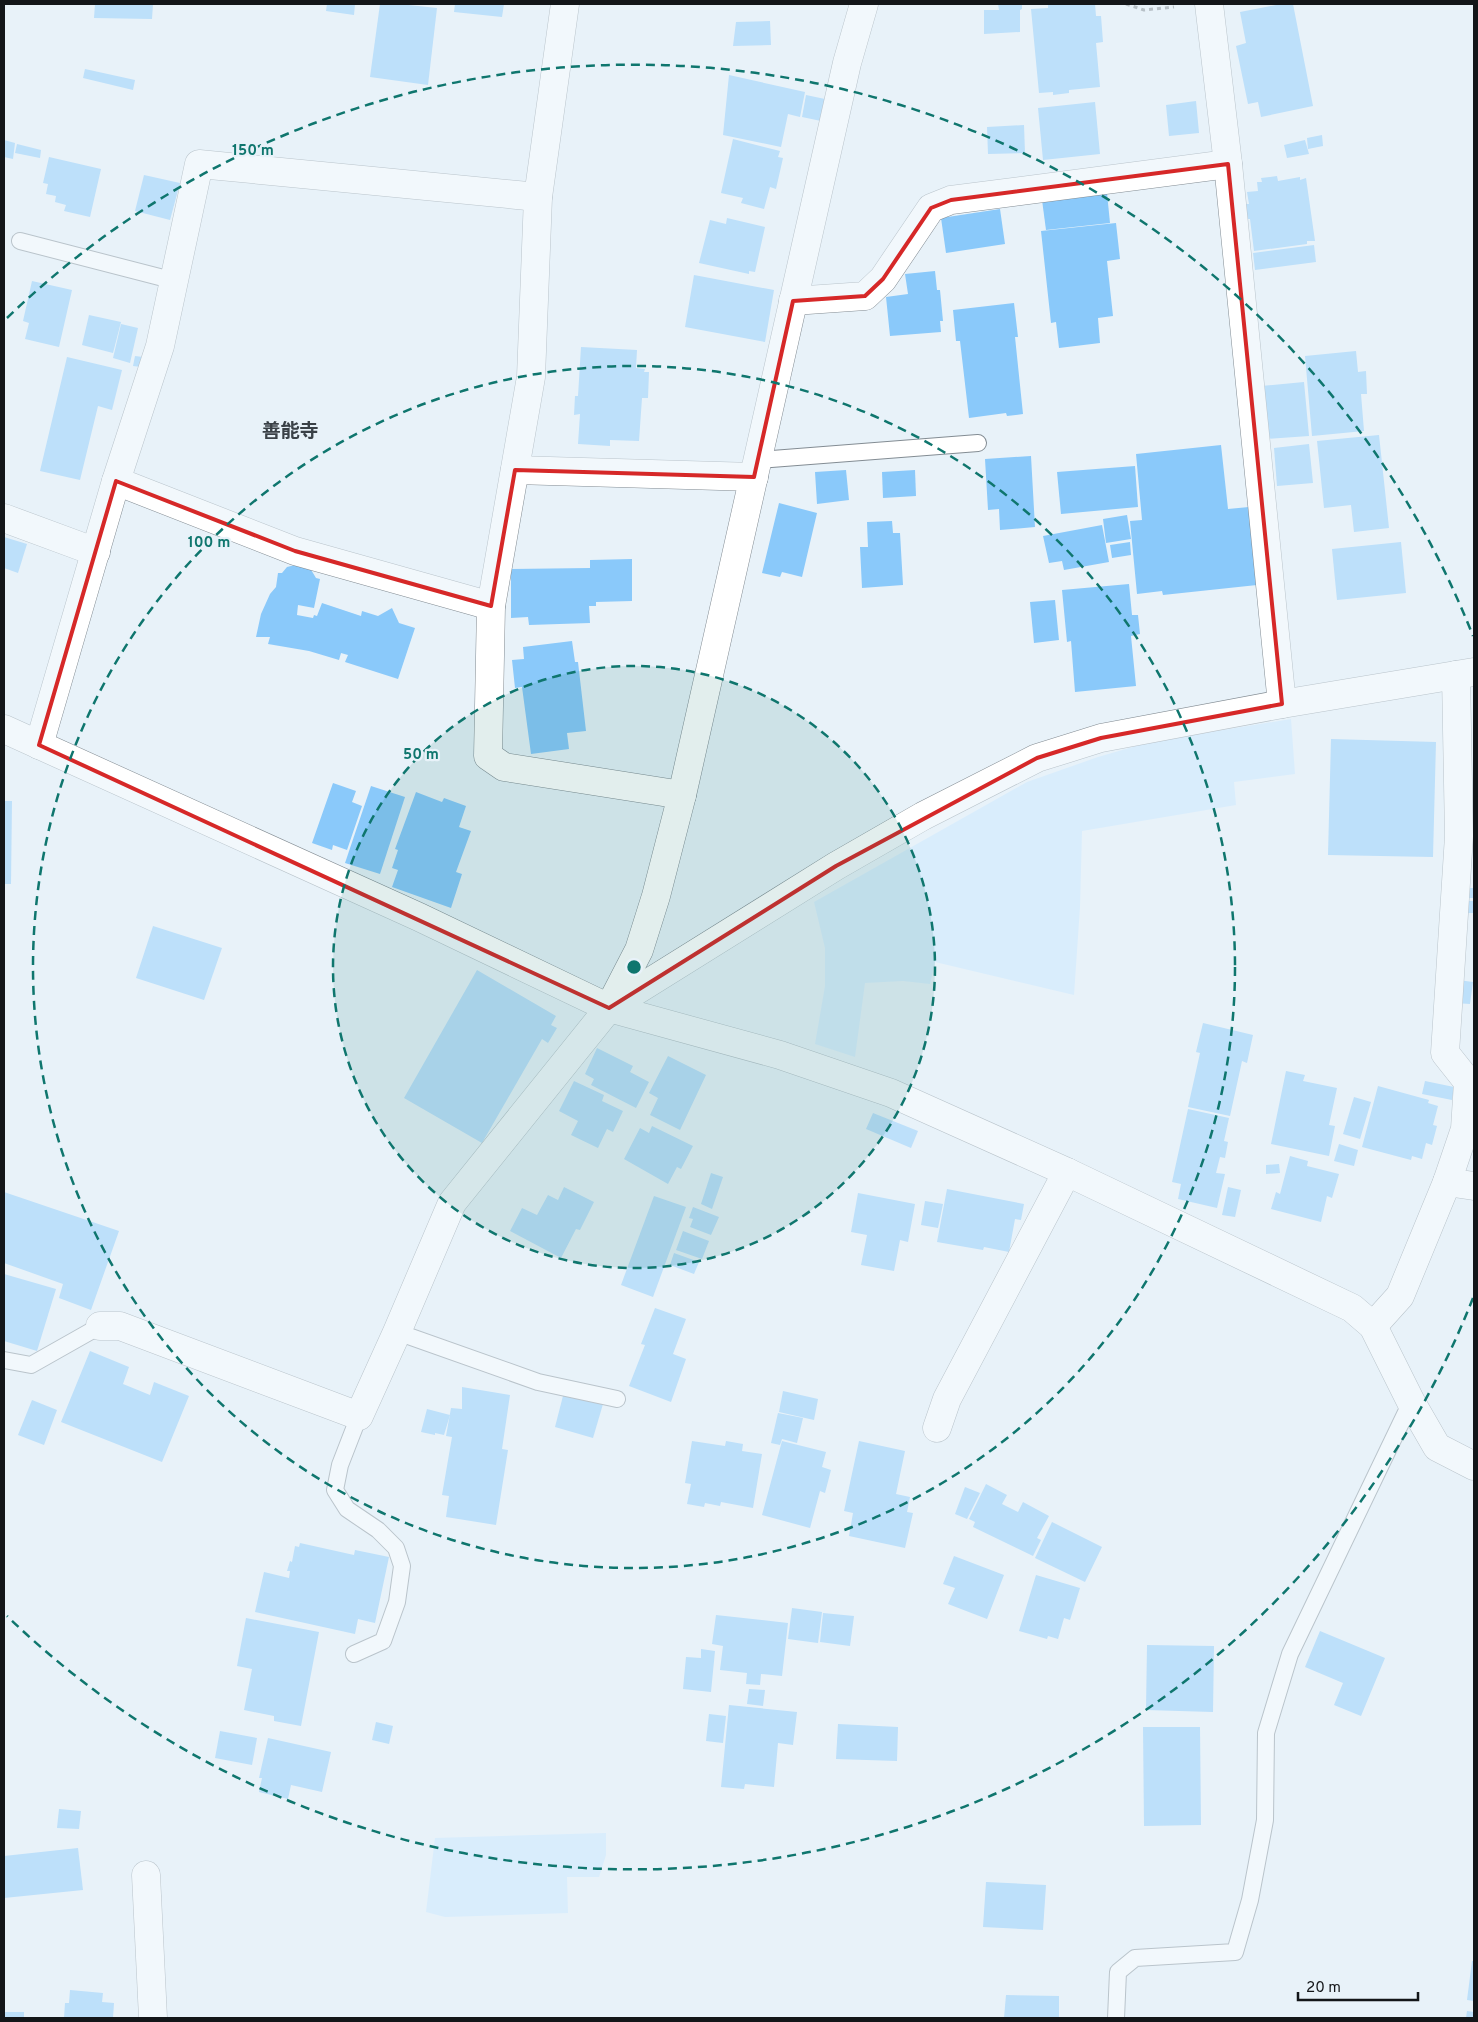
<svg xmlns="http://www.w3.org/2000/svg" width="1478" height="2022" viewBox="0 0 1478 2022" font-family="Overpass,'Noto Sans JP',sans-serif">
  <rect width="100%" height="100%" fill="#e8f2f9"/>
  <g fill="#c8e6ff">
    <polygon points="1291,719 1295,774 1234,782 1236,805 1082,831 1080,907 1074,995 935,962 930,984 903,981 865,983 855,1057 815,1044 825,986 825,948 814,902 1027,782 1098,757 1150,742"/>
    <polygon points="606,1833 606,1855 599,1877 567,1877 568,1913 445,1917 426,1912 435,1838"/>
  </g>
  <g fill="#8ac9fa">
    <polygon points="95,4 153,4 152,19 94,18"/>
    <polygon points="327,4 355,4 354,15 326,11"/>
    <polygon points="380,4 399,4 437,8 428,85 370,77"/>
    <polygon points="455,4 504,4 502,17 454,12"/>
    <polygon points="998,4 1022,4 1022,9 1020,10 1020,32 984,34 984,10 999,10"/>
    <polygon points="1048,4 1095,4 1096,16 1101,16 1103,42 1096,43 1100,87 1069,90 1069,93 1053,95 1053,92 1039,93 1031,9 1048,8"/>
    <polygon points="1281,4 1293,4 1313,106 1261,117 1258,102 1248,104 1236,46 1246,43 1240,12"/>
    <polygon points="770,21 771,45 733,46 736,22"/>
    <polygon points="85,69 135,80 133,90 83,78"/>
    <polygon points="729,75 805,92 800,117 788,114 781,147 723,135"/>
    <polygon points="806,95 825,99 821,121 802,117"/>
    <polygon points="1196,101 1199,133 1169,136 1166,105"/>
    <polygon points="1095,102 1100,154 1043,160 1038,108"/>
    <polygon points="1024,125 1025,153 988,154 987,127"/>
    <polygon points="1322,135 1323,146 1308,149 1307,138"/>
    <polygon points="733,139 780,151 778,157 783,158 776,189 770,187 764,209 741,203 743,198 721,193"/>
    <polygon points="4,140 15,143 13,159 4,157"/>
    <polygon points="1305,140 1309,154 1287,158 1284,145"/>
    <polygon points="17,144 41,150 40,158 15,153"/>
    <polygon points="49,157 101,169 90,217 64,211 66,205 55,202 56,196 46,194 48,184 43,183"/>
    <polygon points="144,175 180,183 170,220 135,211"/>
    <polygon points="1277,176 1278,181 1300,177 1300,180 1306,178 1315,241 1307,241 1307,244 1254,251 1250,219 1246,219 1244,204 1249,204 1247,192 1258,191 1257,182 1262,182 1261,178"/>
    <polygon points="1107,193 1110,223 1046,230 1042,200"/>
    <polygon points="1000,209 1005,244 946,253 941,218"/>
    <polygon points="727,218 765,227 755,272 749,271 749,274 699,263 710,220 726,224"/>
    <polygon points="1116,223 1120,259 1107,261 1113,316 1098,318 1100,343 1059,348 1056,322 1051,323 1041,231"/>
    <polygon points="1314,245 1316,262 1255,270 1253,253"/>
    <polygon points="935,271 937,290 940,290 943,321 940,321 941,332 890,336 886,297 908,294 905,274"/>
    <polygon points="694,275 774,290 765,342 685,327"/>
    <polygon points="32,281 72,290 59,347 25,339 29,323 23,321"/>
    <polygon points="1014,303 1018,337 1015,337 1023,414 1007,416 1006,413 969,418 960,341 956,341 953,310"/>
    <polygon points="89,315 121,322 113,353 82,345"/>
    <polygon points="121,324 138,328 130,363 113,358"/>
    <polygon points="581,347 637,350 636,368 645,369 644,372 649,372 648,398 642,398 639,441 610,440 610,446 578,444 580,414 574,415 575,396 578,396"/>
    <polygon points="1356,351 1358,372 1366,371 1367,394 1361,394 1364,431 1312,436 1305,356"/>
    <polygon points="135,356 143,357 141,367 133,366"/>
    <polygon points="67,357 122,370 112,410 98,406 80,480 40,471"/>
    <polygon points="1304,382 1309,436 1265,439 1261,386"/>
    <polygon points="1379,435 1389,528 1354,532 1351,505 1324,508 1317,441"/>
    <polygon points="1309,444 1313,483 1277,486 1274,448"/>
    <polygon points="1221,445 1228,509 1249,507 1257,585 1163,595 1162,591 1137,594 1130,521 1142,520 1136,454"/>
    <polygon points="1031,456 1035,527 1000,530 999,509 988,510 985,459"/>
    <polygon points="1135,466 1138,507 1061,514 1057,472"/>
    <polygon points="846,470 849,500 817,504 815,472"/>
    <polygon points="915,470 916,496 883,498 882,472"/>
    <polygon points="779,503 817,513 802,577 782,572 780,577 762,573"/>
    <polygon points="1127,515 1131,539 1106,543 1103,519"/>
    <polygon points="892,521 893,533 900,533 903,585 862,588 860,547 868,547 867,522"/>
    <polygon points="1102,525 1109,562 1064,570 1062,561 1049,563 1043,536"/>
    <polygon points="4,537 27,544 18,573 4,568"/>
    <polygon points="1130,542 1131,555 1112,558 1110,545"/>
    <polygon points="1401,542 1406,593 1337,600 1332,549"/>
    <polygon points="632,559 632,601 596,602 596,606 589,606 590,623 529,625 528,617 511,618 511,569 590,568 590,560"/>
    <polygon points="295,565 310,568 316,578 320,579 314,608 298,605 297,615 313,618 314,615 317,616 322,603 361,616 362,611 378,616 392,608 399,623 415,628 398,679 345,662 348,655 341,653 339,660 309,651 268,644 270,637 256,637 261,614 270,594 276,587 278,573 282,573 287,567"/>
    <polygon points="1129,584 1132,615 1138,615 1140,634 1131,636 1136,686 1075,692 1071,641 1067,642 1062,590"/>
    <polygon points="1055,600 1059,640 1034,643 1030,602"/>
    <polygon points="572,641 575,662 578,662 586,731 567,733 569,749 531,754 522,687 515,688 512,660 524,659 523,647"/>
    <polygon points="1331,739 1436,742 1433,857 1328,855"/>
    <polygon points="333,783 356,791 352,802 362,806 347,850 333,845 332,850 312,843"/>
    <polygon points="371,786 405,797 380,874 345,863"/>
    <polygon points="416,792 442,802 444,798 466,806 459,827 471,831 456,872 462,874 451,908 392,887 398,870 392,868 398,850 395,849"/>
    <polygon points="4,801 12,801 11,884 4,884"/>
    <rect x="1469" y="888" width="5" height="10"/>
    <rect x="1465" y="901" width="9" height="12"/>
    <polygon points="153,926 222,948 204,1000 136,978"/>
    <polygon points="477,970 556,1016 551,1025 557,1028 548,1043 542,1039 482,1143 404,1098"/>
    <polygon points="1458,980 1473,982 1470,1004 1455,1003"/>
    <polygon points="1203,1023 1253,1035 1247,1063 1242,1061 1230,1116 1188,1107 1200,1053 1196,1052"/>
    <polygon points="597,1048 633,1066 630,1072 649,1082 636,1108 591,1085 594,1079 585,1074"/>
    <polygon points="668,1056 706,1075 680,1130 650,1115 658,1098 649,1093"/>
    <polygon points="1286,1071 1305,1075 1303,1081 1337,1088 1329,1125 1335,1126 1329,1156 1271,1144"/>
    <polygon points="574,1081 604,1095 602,1101 623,1111 613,1132 607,1129 598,1148 571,1135 578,1121 559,1111"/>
    <polygon points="1425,1081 1454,1087 1452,1100 1422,1094"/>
    <polygon points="1378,1086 1429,1100 1428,1103 1438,1106 1433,1125 1437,1126 1432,1145 1426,1143 1422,1159 1412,1156 1411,1160 1362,1147"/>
    <polygon points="1354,1097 1371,1102 1360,1139 1343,1134"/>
    <polygon points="1188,1109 1229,1118 1224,1141 1228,1142 1225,1158 1220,1157 1216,1173 1225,1174 1217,1208 1178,1199 1181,1184 1172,1182"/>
    <polygon points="873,1113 918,1131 911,1148 866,1129"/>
    <polygon points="652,1126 693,1146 681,1169 677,1167 668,1184 624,1159 640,1128 649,1133"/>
    <polygon points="1339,1144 1358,1150 1354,1166 1334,1161"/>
    <polygon points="1290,1156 1308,1161 1307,1166 1339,1174 1332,1198 1327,1196 1321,1222 1271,1209 1276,1192 1280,1194"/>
    <polygon points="1279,1164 1280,1173 1266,1174 1266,1165"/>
    <polygon points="711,1173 723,1177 712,1209 701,1204"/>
    <polygon points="564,1187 594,1202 580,1230 576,1229 561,1258 510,1231 522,1208 537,1215 548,1195 558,1200"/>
    <polygon points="1228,1187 1241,1190 1235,1217 1222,1215"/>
    <polygon points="947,1189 1024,1204 1021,1220 1015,1219 1009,1252 984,1247 983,1250 937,1242"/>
    <polygon points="4,1192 119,1231 91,1310 59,1298 63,1284 4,1263"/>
    <polygon points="858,1193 915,1204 908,1242 900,1240 894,1271 861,1265 867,1235 851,1232"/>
    <polygon points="654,1196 686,1207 653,1297 621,1285"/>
    <polygon points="925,1201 943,1204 938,1228 921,1225"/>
    <polygon points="693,1207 719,1217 711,1235 690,1227 693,1219 689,1218"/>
    <polygon points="683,1231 709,1241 702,1259 676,1250"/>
    <polygon points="674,1253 699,1262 694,1274 670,1265"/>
    <polygon points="4,1274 56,1289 37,1351 4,1341"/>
    <polygon points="655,1308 686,1319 673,1354 686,1359 671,1402 629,1386 645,1345 641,1344"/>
    <polygon points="90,1351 129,1367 123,1384 150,1395 154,1382 189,1396 162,1462 61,1422"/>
    <polygon points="462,1387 510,1395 502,1449 508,1450 496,1525 446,1517 449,1496 442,1495 452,1437 446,1436 451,1408 462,1409"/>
    <polygon points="783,1391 818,1399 814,1420 779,1412"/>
    <polygon points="564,1392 603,1404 593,1438 555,1427"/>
    <polygon points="32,1400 57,1410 44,1445 18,1435"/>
    <polygon points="427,1409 450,1415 444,1435 435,1433 435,1435 421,1432"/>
    <polygon points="778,1413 803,1418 797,1443 782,1439 780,1445 771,1443"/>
    <polygon points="692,1441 725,1446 726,1441 743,1444 742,1451 762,1454 753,1508 721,1502 720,1506 705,1503 704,1507 687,1504 691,1484 685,1483"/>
    <polygon points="782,1441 826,1452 822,1467 831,1470 825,1493 820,1491 810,1528 762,1515"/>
    <polygon points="859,1441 905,1451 896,1494 910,1497 907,1512 913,1513 905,1548 849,1536 853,1513 844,1511"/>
    <polygon points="986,1484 1007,1495 1002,1504 1018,1512 1023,1502 1049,1516 1037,1538 1041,1540 1033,1556 973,1527 975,1522 969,1519"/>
    <polygon points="965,1487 980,1493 967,1519 955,1514"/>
    <polygon points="1052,1522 1102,1547 1085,1582 1035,1558"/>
    <polygon points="300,1543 354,1555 355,1550 389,1557 375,1623 358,1619 355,1634 255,1612 264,1572 289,1578 290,1571 287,1571 290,1561 292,1562 295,1546 299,1547"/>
    <polygon points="954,1556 1004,1575 987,1619 948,1604 955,1588 943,1584"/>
    <polygon points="1036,1575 1080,1588 1070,1620 1064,1618 1058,1639 1048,1636 1047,1639 1019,1631"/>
    <polygon points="792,1608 822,1612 818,1643 788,1639"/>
    <polygon points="823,1613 854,1616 850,1646 820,1642"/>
    <polygon points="716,1615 788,1623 782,1676 761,1674 760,1685 746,1684 747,1673 720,1670 723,1646 712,1644"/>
    <polygon points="246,1618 319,1632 301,1726 274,1721 274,1716 244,1710 252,1669 237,1666"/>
    <polygon points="1320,1631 1385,1658 1361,1716 1334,1705 1343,1683 1305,1667"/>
    <polygon points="1147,1645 1214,1646 1213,1712 1146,1710"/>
    <polygon points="701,1649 715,1651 711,1692 683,1689 686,1657 701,1658"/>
    <polygon points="749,1689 765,1690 763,1706 747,1704"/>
    <polygon points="729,1705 797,1712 793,1745 778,1743 774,1787 745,1784 744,1789 721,1787"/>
    <polygon points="709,1714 726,1716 723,1743 706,1741"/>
    <polygon points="376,1722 393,1726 389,1744 372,1740"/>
    <polygon points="838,1724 898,1727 897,1761 836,1759"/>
    <polygon points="1143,1727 1200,1727 1201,1825 1144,1826"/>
    <polygon points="220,1731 257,1738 252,1765 215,1758"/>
    <polygon points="268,1738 331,1752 322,1792 291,1785 288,1799 259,1792 262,1778 259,1778"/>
    <polygon points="59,1809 81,1811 79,1829 57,1828"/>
    <polygon points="78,1848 83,1890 4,1898 4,1856"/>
    <polygon points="986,1882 1046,1885 1043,1930 983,1927"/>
    <polygon points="1472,1961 1474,1961 1474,2001 1467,2000"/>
    <polygon points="70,1990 103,1993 102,2002 114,2003 113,2018 64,2018 65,2003 69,2003"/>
    <polygon points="1006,1995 1059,1996 1059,2018 1004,2018"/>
    <polygon points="1467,2011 1474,2012 1474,2018 1466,2018"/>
    <rect x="4" y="2012" width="20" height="6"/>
  </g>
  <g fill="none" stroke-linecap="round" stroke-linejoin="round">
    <g stroke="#838c93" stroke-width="18">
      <g id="lane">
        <polyline points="20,241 175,281"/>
        <polyline points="759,460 978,443"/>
        <polyline points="397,1332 538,1382 617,1399"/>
        <polyline points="4,1360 31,1365 100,1326"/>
        <polyline points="354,1654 383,1641 397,1602 402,1566 396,1548 378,1530 347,1509 335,1490 340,1465 359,1416"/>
        <polyline points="1116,2018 1118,1972 1135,1958 1235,1952 1250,1900 1265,1820 1266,1733 1290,1654 1411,1402"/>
      </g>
    </g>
    <g stroke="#838c93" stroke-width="29">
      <g id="street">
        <polyline points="565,4 538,197 531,377 491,606 488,756 504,767 682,795"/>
        <polyline points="1209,4 1228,164 1282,704"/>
        <polyline points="793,301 865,296 883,279 931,208 951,200 1228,164"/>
        <polyline points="515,470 754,477"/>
        <polyline points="116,481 295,551 491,606"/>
        <polyline points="4,518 96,552"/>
        <polyline points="4,729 419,917 609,1008 780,1055 891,1093 1067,1172 1352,1308 1373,1326 1411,1402 1437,1447 1474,1466"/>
        <polyline points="39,745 116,481 160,346 199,164 538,197"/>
        <polyline points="610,1007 836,866 923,816 1037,758 1101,738 1282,704 1474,672"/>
        <polyline points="1447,1182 1474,1186"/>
        <polyline points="100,1326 120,1326 359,1416 397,1332 452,1203 609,1008 639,950 656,896 682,795 847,63 864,4"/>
        <polyline points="1373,1326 1400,1296 1447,1182 1465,1129 1468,1082 1445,1053 1459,836 1456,675"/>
        <polyline points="937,1428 947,1399 1067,1172"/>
        <polyline points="146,1875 153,2018"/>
      </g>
    </g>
    <polyline stroke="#7d8489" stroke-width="3" stroke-dasharray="4 4" stroke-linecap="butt" points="1126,4 1144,10 1174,7"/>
    <use href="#lane" stroke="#fff" stroke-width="16"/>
    <use href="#street" stroke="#fff" stroke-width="28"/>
  </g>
  <path d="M0 0H1478V2022H0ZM1228 164 1282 704 1101 738 1037 758 836 866 609 1008 39 745 116 481 295 551 491 606 515 470 754 477 793 301 865 296 883 279 931 208 951 200Z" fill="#e8f2f9" fill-opacity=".55" fill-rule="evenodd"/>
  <path fill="none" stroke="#d62828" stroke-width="4" stroke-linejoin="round" d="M1228 164 1282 704 1101 738 1037 758 836 866 609 1008 39 745 116 481 295 551 491 606 515 470 754 477 793 301 865 296 883 279 931 208 951 200Z"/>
  <circle cx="634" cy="967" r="301" fill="#0f766e" fill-opacity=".12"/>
  <g fill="none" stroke="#0f766e" stroke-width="2.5" stroke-dasharray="9 6">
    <circle cx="634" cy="967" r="301"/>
    <circle cx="634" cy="967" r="601"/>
    <path d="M1473 1298A902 902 0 0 1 7 1616M7 318A902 902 0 0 1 1473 636"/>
  </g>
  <g text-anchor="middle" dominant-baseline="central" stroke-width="4.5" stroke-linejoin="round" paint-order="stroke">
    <g font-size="19" font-weight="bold" fill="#3a4147" stroke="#e8f2f9">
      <text x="290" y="432">善能寺</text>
    </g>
  </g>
  <circle cx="634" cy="967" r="8" fill="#0f766e" stroke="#e8f2f9" stroke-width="2.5"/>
  <g font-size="15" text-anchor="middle" font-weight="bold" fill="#0f766e" stroke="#e8f2f9" stroke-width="4.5" stroke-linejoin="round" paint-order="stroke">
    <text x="253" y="155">150 m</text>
    <text x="209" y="547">100 m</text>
    <text x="421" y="759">50 m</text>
  </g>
  <rect width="1478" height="2022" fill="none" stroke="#131619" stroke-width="10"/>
  <path d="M1298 1992v8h120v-8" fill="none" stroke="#131619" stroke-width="2.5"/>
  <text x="1306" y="1992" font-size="15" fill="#131619" stroke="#e8f2f9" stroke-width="4" paint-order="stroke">20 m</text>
</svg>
